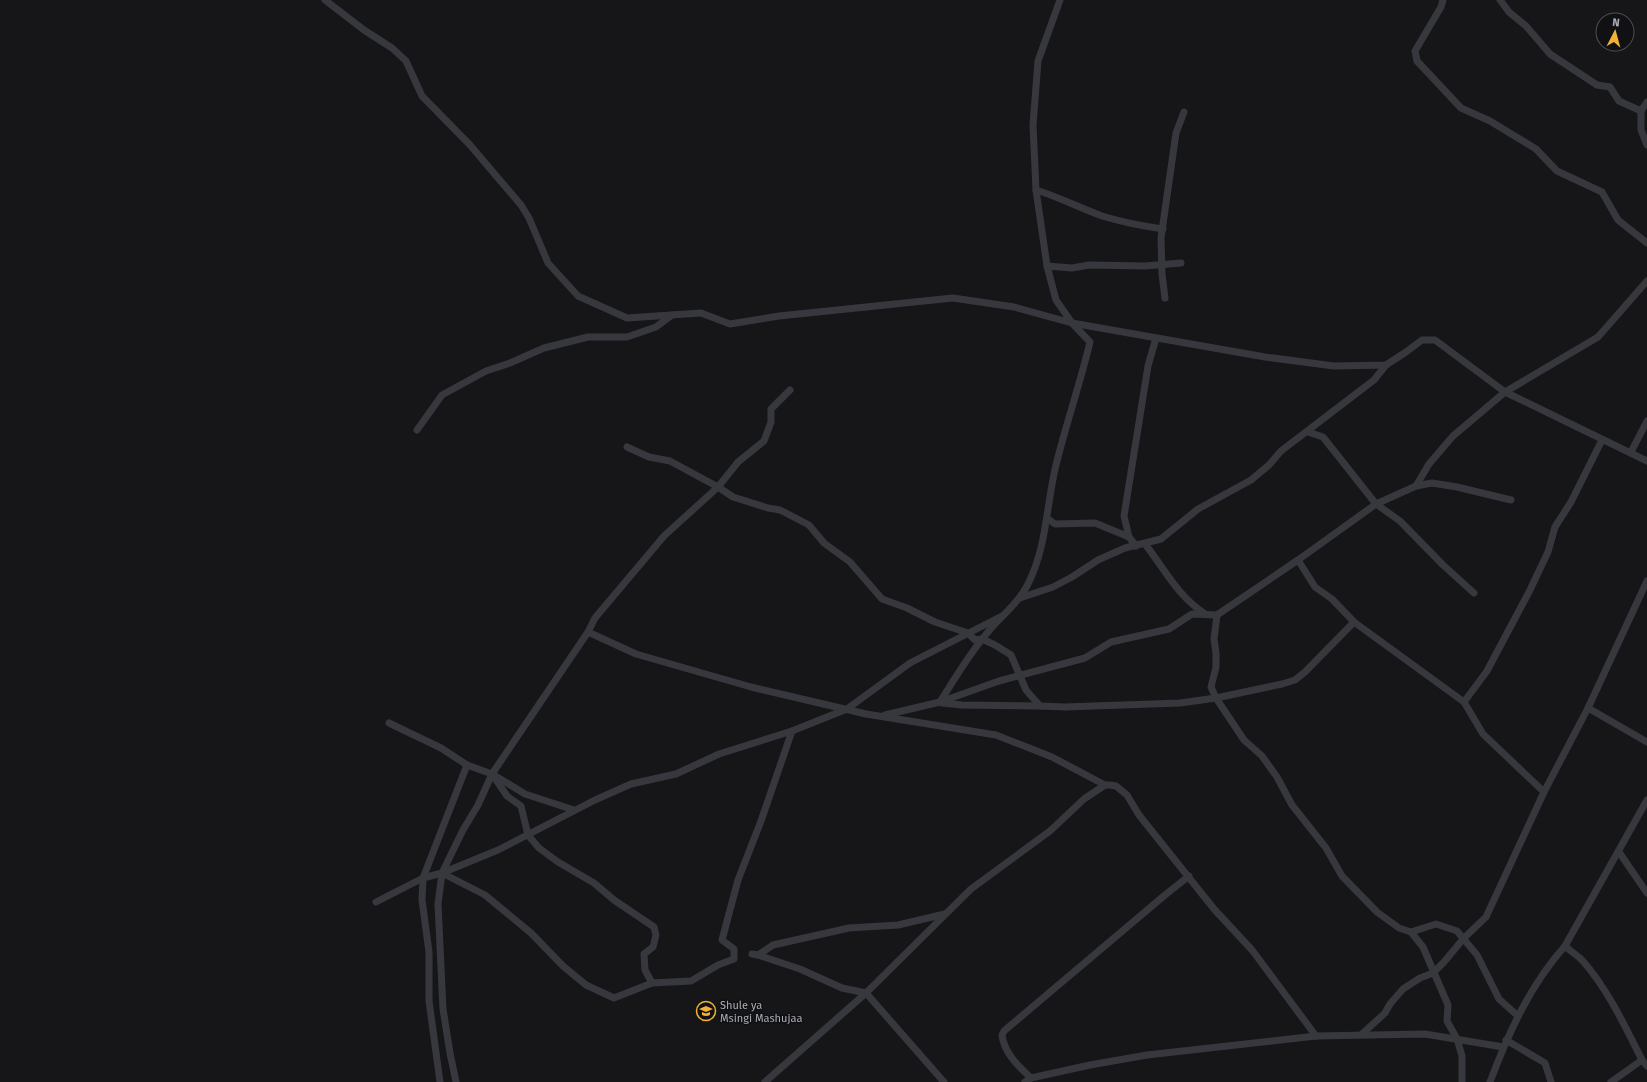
<svg xmlns="http://www.w3.org/2000/svg" width="1647" height="1082" viewBox="0 0 1647 1082" font-family="'Fira Sans',sans-serif">
  <rect width="100%" height="100%" fill="#161618"/>
  <g fill="none" stroke-linecap="round" stroke-linejoin="round">
    <g stroke="#37383d" stroke-width="7">
      <path d="M325 0 364 30 392 48 406 61 422 96 470 145 521 205 529 218 548 263 578 296 627 318 701 313 730 324 779 316 953 298 1014 307 1072 323 1090 342C1080 384 1066 424 1056 465 1046 506 1047 548 1027 586 1017 605 1001 616 988 632 969 654 955 678 940 702"/>
      <polyline points="1060,0 1038,61 1033,125 1036,190 1047,266 1056,300 1072,323 1265,357 1334,366 1386,365 1406,352 1422,340 1435,340 1505,392 1647,461"/>
      <polyline points="1443,0 1441,7 1415,51 1417,61 1461,108 1490,121 1536,149 1557,171 1602,192 1618,220 1647,243"/>
      <polyline points="1500,0 1509,12 1526,26 1550,54 1597,85 1610,87 1619,101 1641,111 1641,130 1647,145"/>
      <polyline points="1641,111 1647,102"/>
      <path d="M1036 190C1059 197 1080 208 1102 216 1122 222 1142 226 1163 229"/>
      <polyline points="1047,266 1072,268 1089,265 1145,266 1181,263"/>
      <polyline points="1165,298 1162,274 1161,238 1176,133 1184,112"/>
      <polyline points="417,430 442,395 486,371 510,363 544,348 588,337 627,337 656,327 672,315"/>
      <polyline points="1308,432 1323,437 1376,504 1400,521 1443,565 1474,593"/>
      <polyline points="627,447 649,457 670,461 718,487 733,497 768,508 780,510 809,525 824,543 850,562 882,599 907,608 935,622 968,633 975,640 982,639 995,645 1011,655 1026,690 1040,706 1065,707 1180,703 1216,698 1282,684 1295,680 1305,672 1354,622"/>
      <polyline points="1631,452 1647,421"/>
      <polyline points="1416,486 1432,483 1457,487 1511,500"/>
      <polyline points="1048,519 1055,524 1095,523 1129,537"/>
      <path d="M1145 544C1166 571 1176 594 1205 614"/>
      <polyline points="1136,546 1129,537 1124,516 1148,366 1156,338"/>
      <polyline points="1298,560 1315,587 1332,599 1354,622 1464,702 1483,734 1544,792"/>
      <polyline points="1020,598 1053,587 1072,577 1098,560 1125,548 1161,539 1198,509 1251,480 1269,465 1281,451 1374,380 1386,365"/>
      <polyline points="1217,615 1214,639 1216,653 1216,667 1211,687 1216,698 1244,740 1262,756 1277,777 1292,805 1326,848 1342,876 1377,912 1399,928 1411,932 1436,924 1457,931 1477,955 1499,999 1518,1016"/>
      <polyline points="588,632 595,618 664,536 718,487 738,462 764,441 771,422 771,409 790,390"/>
      <polyline points="1464,702 1487,671 1529,592 1548,552 1555,527 1571,502 1602,440"/>
      <polyline points="942,703 962,705 1040,706"/>
      <polyline points="1588,708 1647,742"/>
      <polyline points="885,715 940,702 999,681 1085,658 1111,642 1169,629 1192,614 1217,615 1298,560 1376,504 1416,486 1429,464 1453,436 1505,392 1598,337 1647,281"/>
      <polyline points="389,723 441,748 467,765 492,774 525,794 574,810"/>
      <polyline points="492,774 507,796 521,806 528,835 539,848 558,862 594,883 614,900 654,927 656,935 653,947 644,954 645,970 652,983"/>
      <polyline points="1619,852 1647,893"/>
      <polyline points="442,873 485,895 531,933 563,966 586,985 614,998 652,983 691,981 718,965 734,959 734,949 722,940 738,880 761,821 792,731"/>
      <polyline points="376,902 423,878 442,873 498,850 595,800 631,784 676,774 719,754 792,731 847,709 910,663 1002,616"/>
      <polyline points="1411,932 1423,947 1448,1005 1447,1021 1457,1039 1462,1056 1462,1082"/>
      <path d="M1565 946C1570 951 1577 955 1582 960 1607 988 1625 1026 1642 1060L1647 1066"/>
      <polyline points="752,954 758,955 800,969 842,988 866,993 944,1082"/>
      <polyline points="758,955 773,945 849,928 898,925 945,914"/>
      <polyline points="1362,1034 1385,1013 1390,1004 1403,989 1420,978 1433,973 1444,962 1464,938 1486,917 1544,792 1588,708 1647,581"/>
      <polyline points="1506,1040 1545,1063 1551,1082"/>
      <path d="M1031 1078C1019 1067 1004 1053 1002 1035L1004 1031 1165 895 1189 876"/>
      <polyline points="440,1082 429,1001 429,952 422,900 423,878 467,765"/>
      <polyline points="456,1082 450,1053 443,1009 438,904 442,873 463,830 478,805 492,774 588,632 636,654 751,687 866,714 996,735 1052,757 1105,785"/>
      <polyline points="765,1082 866,993 971,889 1050,831 1084,799 1105,785 1110,785 1116,786 1127,795 1139,815 1214,909 1252,950 1316,1036"/>
      <polyline points="1025,1082 1031,1078 1090,1065 1147,1055 1316,1036 1425,1034 1503,1047"/>
      <path d="M1490 1082C1508 1034 1530 985 1565 946L1647 800"/>
      <polyline points="1611,1082 1642,1060"/>
    </g>
  </g>
  <defs>
    <g id="school-ring" transform="scale(1)"><circle r="9.5" fill="#111113" stroke="#f2b134" stroke-width="1.5"/><path d="M0-5L7-2L0 1L-7-2ZM-4 1L0 2.5L4 1V4Q0 6-4 4Z" fill="#f2b134"/></g>
  </defs>
  <g fill-rule="evenodd">
    <use href="#school-ring" x="706" y="1011"/>
  </g>
  <g text-anchor="middle" dominant-baseline="central" stroke-width="3" stroke-linejoin="round" paint-order="stroke">
    <g font-size="11" fill="#a8adb8" stroke="#111113" text-anchor="start">
      <text x="720" y="1005">Shule ya<tspan x="720" dy="13">Msingi Mashujaa</tspan></text>
    </g>
  </g>
  <g transform="translate(1615 32) rotate(6)"><circle r="19" fill="#111113" stroke="#4d4f55"/>
  <path d="M0-3L7 15L0 10L-7 15Z" fill="#f2b134"/>
  <text y="-6" font-size="11" font-weight="bold" text-anchor="middle" fill="#a8adb8">N</text>
  </g>
</svg>
